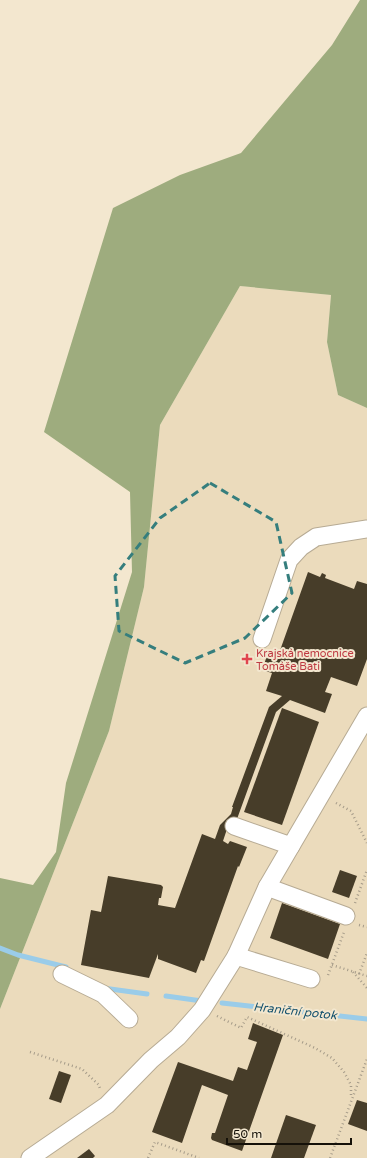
<svg xmlns="http://www.w3.org/2000/svg" width="367" height="1158" viewBox="0 0 367 1158" font-family="'Varela Round',sans-serif">
  <rect width="100%" height="100%" fill="#f3e7cf"/>
  <polygon fill="#ebdbbc" points="240,286 331,295 327,342 338,395 367,408 367,1158 0,1158 0,1009 109,731 144,587 160,425"/>
  <polygon fill="#9eac7e" points="360,0 367,0 367,408 338,395 327,342 331,295 240,286 160,425 144,587 109,731 0,1009 0,878 33,885 56,852 66,783 132,572 130,492 44,432 113,208 180,175 241,153 332,45"/>
  <g fill="none" stroke-linecap="round" stroke-linejoin="round">
    <g stroke="#9acce9" stroke-width="5">
      <polyline points="0,948 18,955 66,967"/>
      <polyline points="103,988 147,994"/>
      <polyline points="166,996 202,1001"/>
      <polyline points="222,1003 367,1019"/>
    </g>
  </g>
  <g fill="#473d29">
    <polygon points="308,572 320,577 322,573 326,575 325,578 354,589 357,581 367,584 367,659 357,686 331,677 325,692 332,694 325,713 290,700 276,712 237,819 227,829 223,841 228,844 230,841 247,847 239,867 238,866 204,961 201,960 196,973 158,959 158,954 149,978 81,965 91,910 101,912 108,876 161,885 163,887 161,898 159,898 158,905 175,908 202,834 215,839 220,825 231,814 233,807 232,807 269,707 282,696 266,691 272,673 262,670 268,653 278,656"/>
    <polygon points="282,708 319,722 282,825 244,812"/>
    <polygon points="340,870 357,876 349,898 332,892"/>
    <polygon points="282,903 340,924 328,959 270,938"/>
    <polygon points="253,1023 283,1035 242,1151 212,1140 211,1138 212,1133 215,1133 228,1095 202,1085 182,1143 152,1132 178,1062 233,1081 238,1067 247,1070 257,1042 248,1039"/>
    <polygon points="59,1071 71,1075 61,1103 49,1099"/>
    <polygon points="357,1100 367,1103 367,1131 348,1124"/>
    <polygon points="286,1115 316,1125 304,1158 271,1158"/>
    <polygon points="89,1149 95,1156 93,1158 77,1158"/>
  </g>
  <g fill="none" stroke-linecap="round" stroke-linejoin="round">
    <g stroke="#b7ab94" stroke-width="19">
      <g id="minor">
        <polyline points="262,639 289,560 301,547 316,537 367,529"/>
        <polyline points="234,826 291,846"/>
        <polyline points="267,887 346,916"/>
        <polyline points="236,956 311,979"/>
        <polyline points="62,974 103,994 129,1019"/>
        <polyline points="30,1158 107,1105 151,1060 178,1037 202,1010 236,956 267,887 367,716"/>
      </g>
    </g>
    <g stroke="#a59b89" stroke-width="2.5" stroke-dasharray="1 3" stroke-linecap="butt">
      <polyline points="336,803 351,811 367,843"/>
      <polyline points="355,903 367,870"/>
      <polyline points="359,925 367,927"/>
      <polyline points="332,965 367,976"/>
      <polyline points="353,972 367,988"/>
      <polyline points="359,974 367,953"/>
      <polyline points="328,975 344,932"/>
      <polyline points="217,1016 241,1028 247,1017 315,1048 332,1058 344,1072 351,1085 351,1098"/>
      <polyline points="30,1052 82,1069 99,1085 100,1089"/>
      <polyline points="148,1158 155,1142 199,1158"/>
      <polyline points="330,1158 367,1059"/>
    </g>
    <use href="#minor" stroke="#fff" stroke-width="17"/>
  </g>
  <path fill="none" stroke="#357e7d" stroke-width="3" stroke-dasharray="8 5" stroke-linejoin="round" d="M210 483 276 522 292 593 245 638 185 663 119 631 115 576 160 518Z"/>
  <path fill="#e0444e" stroke="#f3e7cf" stroke-width="1.5" d="M245 653h4v4h4v4h-4v4h-4v-4h-4v-4h4z"/>
  <g text-anchor="middle" dominant-baseline="central" stroke-width="4" stroke-linejoin="round" paint-order="stroke">
    <g font-size="11" fill="#be3a42" stroke="#f3e7cf" text-anchor="start">
      <text x="256" y="653">Krajská nemocnice<tspan x="256" dy="13">Tomáše Bati</tspan></text>
    </g>
    <g font-size="12" font-style="italic" fill="#12506d" stroke="#f3e7cf">
      <text transform="translate(295 1011) rotate(6)">Hraniční potok</text>
    </g>
  </g>
  <path d="M227 1138v6h124v-6" fill="none" stroke="#151109" stroke-width="2"/>
  <text x="233" y="1138" font-size="12" fill="#151109" stroke="#f3e7cf" stroke-width="3" paint-order="stroke">50 m</text>
</svg>
